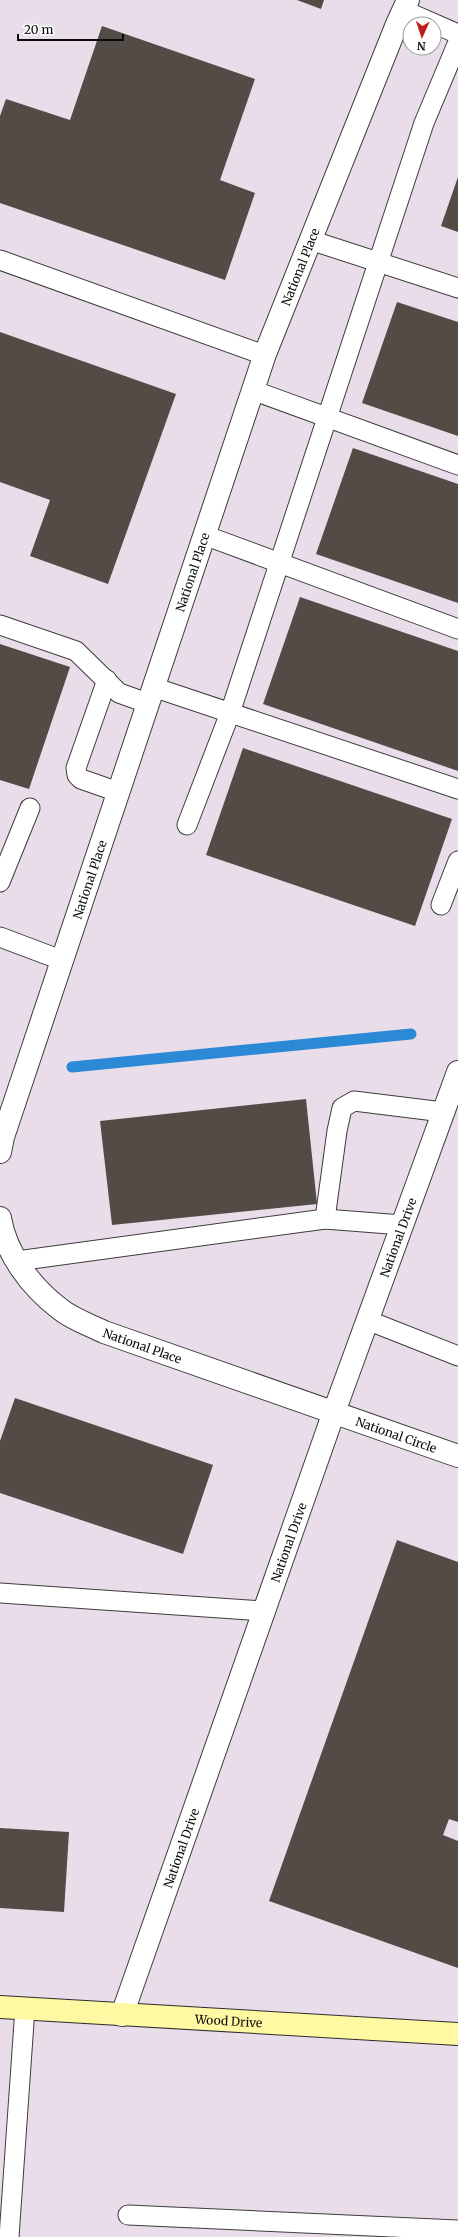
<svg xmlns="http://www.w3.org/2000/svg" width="458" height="2237" viewBox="0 0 458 2237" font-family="Merriweather,serif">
  <rect width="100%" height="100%" fill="#fffbe8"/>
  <path fill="#eaddea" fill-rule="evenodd" d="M0 0H458V2237H0ZM410 24H434V48H410Z"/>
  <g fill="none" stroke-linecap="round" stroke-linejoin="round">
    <polyline stroke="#2c89d5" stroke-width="11" points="72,1067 411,1034"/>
  </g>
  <g fill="#534c46">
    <polygon points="297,0 324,0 321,9"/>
    <polygon points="102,26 255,79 220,180 255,193 225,280 0,203 0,116 6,99 70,120"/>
    <polygon points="458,177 458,232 441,226"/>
    <polygon points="397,302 458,322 458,436 362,403"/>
    <polygon points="0,332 176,394 108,584 30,556 50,500 0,482"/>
    <polygon points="353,448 458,484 458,603 316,554"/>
    <polygon points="300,597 458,651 458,771 263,704"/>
    <polygon points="0,644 70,667 29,789 0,780"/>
    <polygon points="243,748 452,819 415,926 206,855"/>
    <polygon points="306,1099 317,1204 112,1225 100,1121"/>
    <polygon points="15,1398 213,1465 183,1554 0,1493 0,1441"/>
    <polygon points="397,1540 458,1562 458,1822 449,1819 443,1835 458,1841 458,1968 269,1901"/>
    <polygon points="0,1828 69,1832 64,1912 0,1908"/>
  </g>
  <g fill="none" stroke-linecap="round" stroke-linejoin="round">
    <g stroke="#3d3d3d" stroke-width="21">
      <g id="lane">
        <polyline points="403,10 458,34"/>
        <polyline points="310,240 458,288"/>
        <polyline points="0,260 264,355"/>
        <polyline points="252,390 458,465"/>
        <polyline points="204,535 458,629"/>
        <polyline points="0,625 76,651 119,693 147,703"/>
        <polyline points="107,680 76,768 77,775 81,779 118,792"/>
        <polyline points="153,687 458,789"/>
        <polyline points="187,825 230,713 424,123 458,42"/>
        <polyline points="0,882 30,808"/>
        <polyline points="441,905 458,861"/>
        <polyline points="0,937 61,960"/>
        <polyline points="325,1219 337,1131 342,1108 354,1101 443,1112"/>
        <polyline points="17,1261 325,1219 402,1225"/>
        <polyline points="367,1320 458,1356"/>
        <polyline points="0,1593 264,1611"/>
        <polyline points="128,2215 458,2230"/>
        <polyline points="9,2237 25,2008"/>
      </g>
    </g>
    <g stroke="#3d3d3d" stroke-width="24">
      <g id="street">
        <path id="s1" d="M0 1152 3 1137 265 354 397 24 408 0"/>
        <path id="s2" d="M0 1218C6 1254 31 1287 60 1309 72 1319 90 1325 104 1332L458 1456"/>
        <path id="s3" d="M122 2015 334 1412 458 1072"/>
      </g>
    </g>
    <g stroke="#2c2c2c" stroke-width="24">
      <g id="secondary">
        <path id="s4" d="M0 2007 458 2034"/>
      </g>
    </g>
    <use href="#lane" stroke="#fff" stroke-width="19"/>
    <use href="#street" stroke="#fff" stroke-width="22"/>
    <use href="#secondary" stroke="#fff9a3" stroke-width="22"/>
  </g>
  <g text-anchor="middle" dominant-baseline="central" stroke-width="4" stroke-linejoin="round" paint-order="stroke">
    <g font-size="12" fill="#0a0a0a" stroke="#fff">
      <text stroke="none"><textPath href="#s1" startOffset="935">National Place</textPath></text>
      <text stroke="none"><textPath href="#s1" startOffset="611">National Place</textPath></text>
      <text stroke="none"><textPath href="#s1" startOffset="287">National Place</textPath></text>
      <text stroke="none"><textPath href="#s3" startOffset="825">National Drive</textPath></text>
      <text stroke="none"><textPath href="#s2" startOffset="202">National Place</textPath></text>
      <text stroke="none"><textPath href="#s2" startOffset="471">National Circle</textPath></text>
      <text stroke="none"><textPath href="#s3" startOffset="501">National Drive</textPath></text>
      <text stroke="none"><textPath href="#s3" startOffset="177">National Drive</textPath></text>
      <text stroke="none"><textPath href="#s4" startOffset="229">Wood Drive</textPath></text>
    </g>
  </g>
  <g transform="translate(422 36) rotate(183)"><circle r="19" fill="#ffffff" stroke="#9d9d9d"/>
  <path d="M0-3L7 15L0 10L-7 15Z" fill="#c11b1b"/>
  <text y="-6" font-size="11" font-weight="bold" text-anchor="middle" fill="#0a0a0a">N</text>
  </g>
  <path d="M18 34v6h105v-6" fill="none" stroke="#0a0a0a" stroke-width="2"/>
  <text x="24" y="34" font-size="12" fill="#0a0a0a" stroke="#ffffff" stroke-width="3" paint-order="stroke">20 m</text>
</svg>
